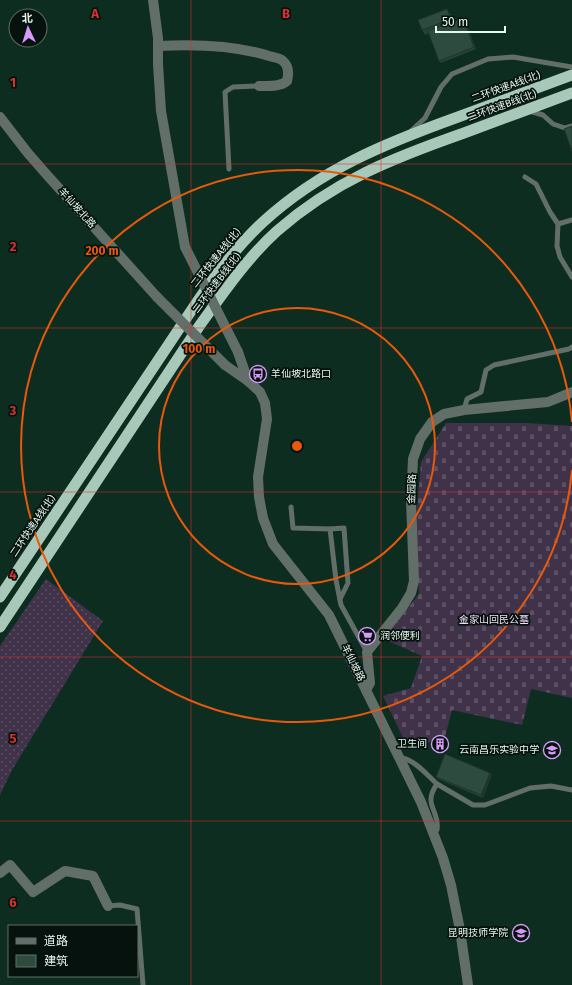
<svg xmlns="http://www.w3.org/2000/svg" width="572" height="985" viewBox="0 0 572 985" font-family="'Fira Sans','Noto Sans SC',sans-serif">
  <defs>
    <pattern id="grass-dots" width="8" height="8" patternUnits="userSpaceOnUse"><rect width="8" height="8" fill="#403249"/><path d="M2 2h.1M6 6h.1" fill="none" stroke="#5c5064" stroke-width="1.8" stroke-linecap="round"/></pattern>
    <pattern id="cemetery-stones" width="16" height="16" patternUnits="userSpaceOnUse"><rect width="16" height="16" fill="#403249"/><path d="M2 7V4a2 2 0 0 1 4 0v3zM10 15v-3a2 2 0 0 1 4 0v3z" fill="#5c5064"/></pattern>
  </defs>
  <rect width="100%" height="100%" fill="#0e2d21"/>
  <polygon fill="url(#grass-dots)" points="46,579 103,621 12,770 0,795 0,646"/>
  <polygon fill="url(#cemetery-stones)" points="446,423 526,423 572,426 572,698 531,689 522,725 452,710 444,741 435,740 412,749 405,742 383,696 411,688 422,656 384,639 419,594 416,523 421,462"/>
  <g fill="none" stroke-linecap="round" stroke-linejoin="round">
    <g stroke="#626f69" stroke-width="5">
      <polyline points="529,111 543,115 553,124 565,128 572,126"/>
      <polyline points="411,131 425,118 441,87 452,74 488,59 513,57 572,67"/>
      <polyline points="229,169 225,92 233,87 259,86"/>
      <polyline points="525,177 536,184 550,212 558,224 557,246 560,257 572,277"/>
      <polyline points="558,224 572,220"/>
      <polyline points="464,410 467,399 481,392 486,370 494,365 569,349 572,347"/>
      <polyline points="291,507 293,528 330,529 336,580 341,605 367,652"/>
      <polyline points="330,529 344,528 348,583 340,599"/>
      <path d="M399 757C415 760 425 773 437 784"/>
      <path d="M434 832 437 830C440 810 422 805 437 784L473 805H485L530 788 551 786 572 790"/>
      <polyline points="108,906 120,905 137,909 143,985"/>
    </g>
    <g stroke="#626f69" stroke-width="10">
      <polyline points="153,0 158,38 158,64 161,111 185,247"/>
      <path d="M159 46C195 44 234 45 269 56 273 57 280 58 283 61 289 66 289 73 287 81 280 87 269 86 259 86"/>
      <polyline points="238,352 248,381"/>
      <polyline points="366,690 370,683 367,652 402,608 411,593 414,581 411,500 413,459 420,439 432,422 444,414 464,410 548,402 572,392"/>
      <polyline points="0,873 10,865 33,892 65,871 93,876 108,906"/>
    </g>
    <g stroke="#626f69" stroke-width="10">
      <polyline points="0,117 27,152 47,175 157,297"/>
      <polyline points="225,365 248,381 260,392 265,403 267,419 258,477 259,497 263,518 273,544 329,615 421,802 443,858 451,885 460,930 468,985"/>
    </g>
    <g stroke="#a8c8ba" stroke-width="11">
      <path d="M0 597 189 314C211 281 234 249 263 222 321 169 386 143 458 117 496 103 534 89 572 75"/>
      <path d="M0 627 200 325C224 292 247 258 277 231 334 181 393 158 464 133 500 120 536 106 572 93"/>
    </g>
    <polyline stroke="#626f69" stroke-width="10" points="185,247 238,352"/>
    <polyline stroke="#626f69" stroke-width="10" points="157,297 225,365"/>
  </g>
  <g fill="#274136">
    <polygon points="450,13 454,22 465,20 476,49 441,63 439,61 429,33 425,35 422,30"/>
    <polygon points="442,736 444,739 443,749 436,748 434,746"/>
    <polygon points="490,773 492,775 483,798 438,779 436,777"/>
  </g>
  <g fill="#20352c">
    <polygon points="447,9 450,13 454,23 451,19"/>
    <polygon points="463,18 465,20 476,49 474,47"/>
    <polygon points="442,736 444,739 443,749 442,746"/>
    <polygon points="490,773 492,775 483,798 481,795"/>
  </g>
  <g fill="#2d4c3f" stroke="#20352c">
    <polygon points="447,9 451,19 422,30 418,20"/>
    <polygon points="463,18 474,47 439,61 428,31"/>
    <polygon points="572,126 572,151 564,129"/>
    <rect x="434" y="736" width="8" height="10"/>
    <polygon points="445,754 490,773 481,795 436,777"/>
  </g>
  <path fill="none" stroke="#d73232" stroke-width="1" stroke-opacity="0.55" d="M191 0V985M381 0V985M0 164H572M0 328H572M0 492H572M0 657H572M0 821H572"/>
  <g fill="none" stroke="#e8590c" stroke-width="2">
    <circle cx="297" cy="446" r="138"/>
    <path d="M572 470A276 276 0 1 1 572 422"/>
  </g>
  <defs>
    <g id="bus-ring" transform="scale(0.9)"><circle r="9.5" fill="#06120d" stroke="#d69bfa" stroke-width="1.5"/><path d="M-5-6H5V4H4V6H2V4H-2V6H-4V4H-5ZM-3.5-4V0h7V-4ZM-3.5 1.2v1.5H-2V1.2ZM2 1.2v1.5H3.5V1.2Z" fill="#d69bfa"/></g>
    <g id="supermarket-ring" transform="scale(0.9)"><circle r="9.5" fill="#06120d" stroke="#d69bfa" stroke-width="1.5"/><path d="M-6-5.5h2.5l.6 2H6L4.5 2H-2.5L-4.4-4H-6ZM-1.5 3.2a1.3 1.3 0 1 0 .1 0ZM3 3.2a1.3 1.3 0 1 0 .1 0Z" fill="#d69bfa"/></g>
    <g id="building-ring" transform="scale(0.9)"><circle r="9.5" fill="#06120d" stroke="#d69bfa" stroke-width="1.5"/><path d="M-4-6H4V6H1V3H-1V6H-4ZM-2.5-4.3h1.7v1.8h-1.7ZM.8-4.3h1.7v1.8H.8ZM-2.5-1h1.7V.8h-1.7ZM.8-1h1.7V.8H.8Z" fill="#d69bfa"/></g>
    <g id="school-ring" transform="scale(0.9)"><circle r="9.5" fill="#06120d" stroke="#d69bfa" stroke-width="1.5"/><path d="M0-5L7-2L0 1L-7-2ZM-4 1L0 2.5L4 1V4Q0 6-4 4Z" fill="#d69bfa"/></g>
    <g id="university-ring" transform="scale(0.9)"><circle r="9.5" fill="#06120d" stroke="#d69bfa" stroke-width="1.5"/><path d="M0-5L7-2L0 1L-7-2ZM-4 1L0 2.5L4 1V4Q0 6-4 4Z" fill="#d69bfa"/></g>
  </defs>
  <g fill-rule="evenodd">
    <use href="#bus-ring" x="258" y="374"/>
    <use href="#supermarket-ring" x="367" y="636"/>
    <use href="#building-ring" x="440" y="744"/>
    <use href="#school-ring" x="552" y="750"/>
    <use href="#university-ring" x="521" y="933"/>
  </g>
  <g text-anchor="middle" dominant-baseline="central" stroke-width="3.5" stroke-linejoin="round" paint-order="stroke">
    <g font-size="10" fill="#e6f8ef" stroke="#06120d">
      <text transform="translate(506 87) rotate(-20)">二环快速A线(北)</text>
      <text transform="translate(502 106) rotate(-20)">二环快速B线(北)</text>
      <text transform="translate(77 208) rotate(48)">羊仙坡北路</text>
      <text transform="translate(216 258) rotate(-51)">二环快速A线(北)</text>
      <text transform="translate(217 283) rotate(-53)">二环快速B线(北)</text>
      <text transform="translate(412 489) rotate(-88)">金园路</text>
      <text transform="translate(33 526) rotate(-56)">二环快速A线(北)</text>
      <text transform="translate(353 663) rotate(64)">羊仙坡路</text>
    </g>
    <g font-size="10" fill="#e6f8ef" stroke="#06120d" text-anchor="end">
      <text x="271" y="374" text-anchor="start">羊仙坡北路口</text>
      <text x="380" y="636" text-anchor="start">润邻便利</text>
      <text x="427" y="744">卫生间</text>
      <text x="539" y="750">云南昌乐实验中学</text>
      <text x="508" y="933">昆明技师学院</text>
    </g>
    <g font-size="10" fill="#eddbf9" stroke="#06120d">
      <text x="494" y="620">金家山回民公墓</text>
    </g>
  </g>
  <g font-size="13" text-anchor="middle" font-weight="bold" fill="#d73232" stroke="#06120d" stroke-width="3.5" stroke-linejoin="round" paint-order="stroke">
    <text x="95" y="18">A</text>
    <text x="286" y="18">B</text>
    <text x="13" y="87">1</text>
    <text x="13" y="251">2</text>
    <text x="13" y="415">3</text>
    <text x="13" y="579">4</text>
    <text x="13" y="743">5</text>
    <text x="13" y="907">6</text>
  </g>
  <circle cx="297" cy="446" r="6" fill="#e8590c" stroke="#06120d" stroke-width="2"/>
  <g font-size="12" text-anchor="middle" font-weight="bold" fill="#e8590c" stroke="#06120d" stroke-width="3.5" stroke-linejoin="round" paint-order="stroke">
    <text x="102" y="255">200 m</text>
    <text x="199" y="353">100 m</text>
  </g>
  <rect x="8" y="925" width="130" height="52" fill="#06120d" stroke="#606e67"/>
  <rect x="16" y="938" width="20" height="6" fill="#626f69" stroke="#606e67"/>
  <text x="44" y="945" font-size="12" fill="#e6f8ef">道路</text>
  <rect x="16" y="955" width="20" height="12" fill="#2d4c3f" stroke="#606e67"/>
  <text x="44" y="965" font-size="12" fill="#e6f8ef">建筑</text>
  <g transform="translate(28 28) rotate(356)"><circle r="19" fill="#06120d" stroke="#606e67"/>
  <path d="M0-3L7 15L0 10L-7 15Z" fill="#d69bfa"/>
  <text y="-6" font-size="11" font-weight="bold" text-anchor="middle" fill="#e6f8ef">北</text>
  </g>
  <path d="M436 26v6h69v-6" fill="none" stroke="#e6f8ef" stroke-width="2"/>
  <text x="442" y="26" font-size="12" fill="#e6f8ef" stroke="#06120d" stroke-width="3" paint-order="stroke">50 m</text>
</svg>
